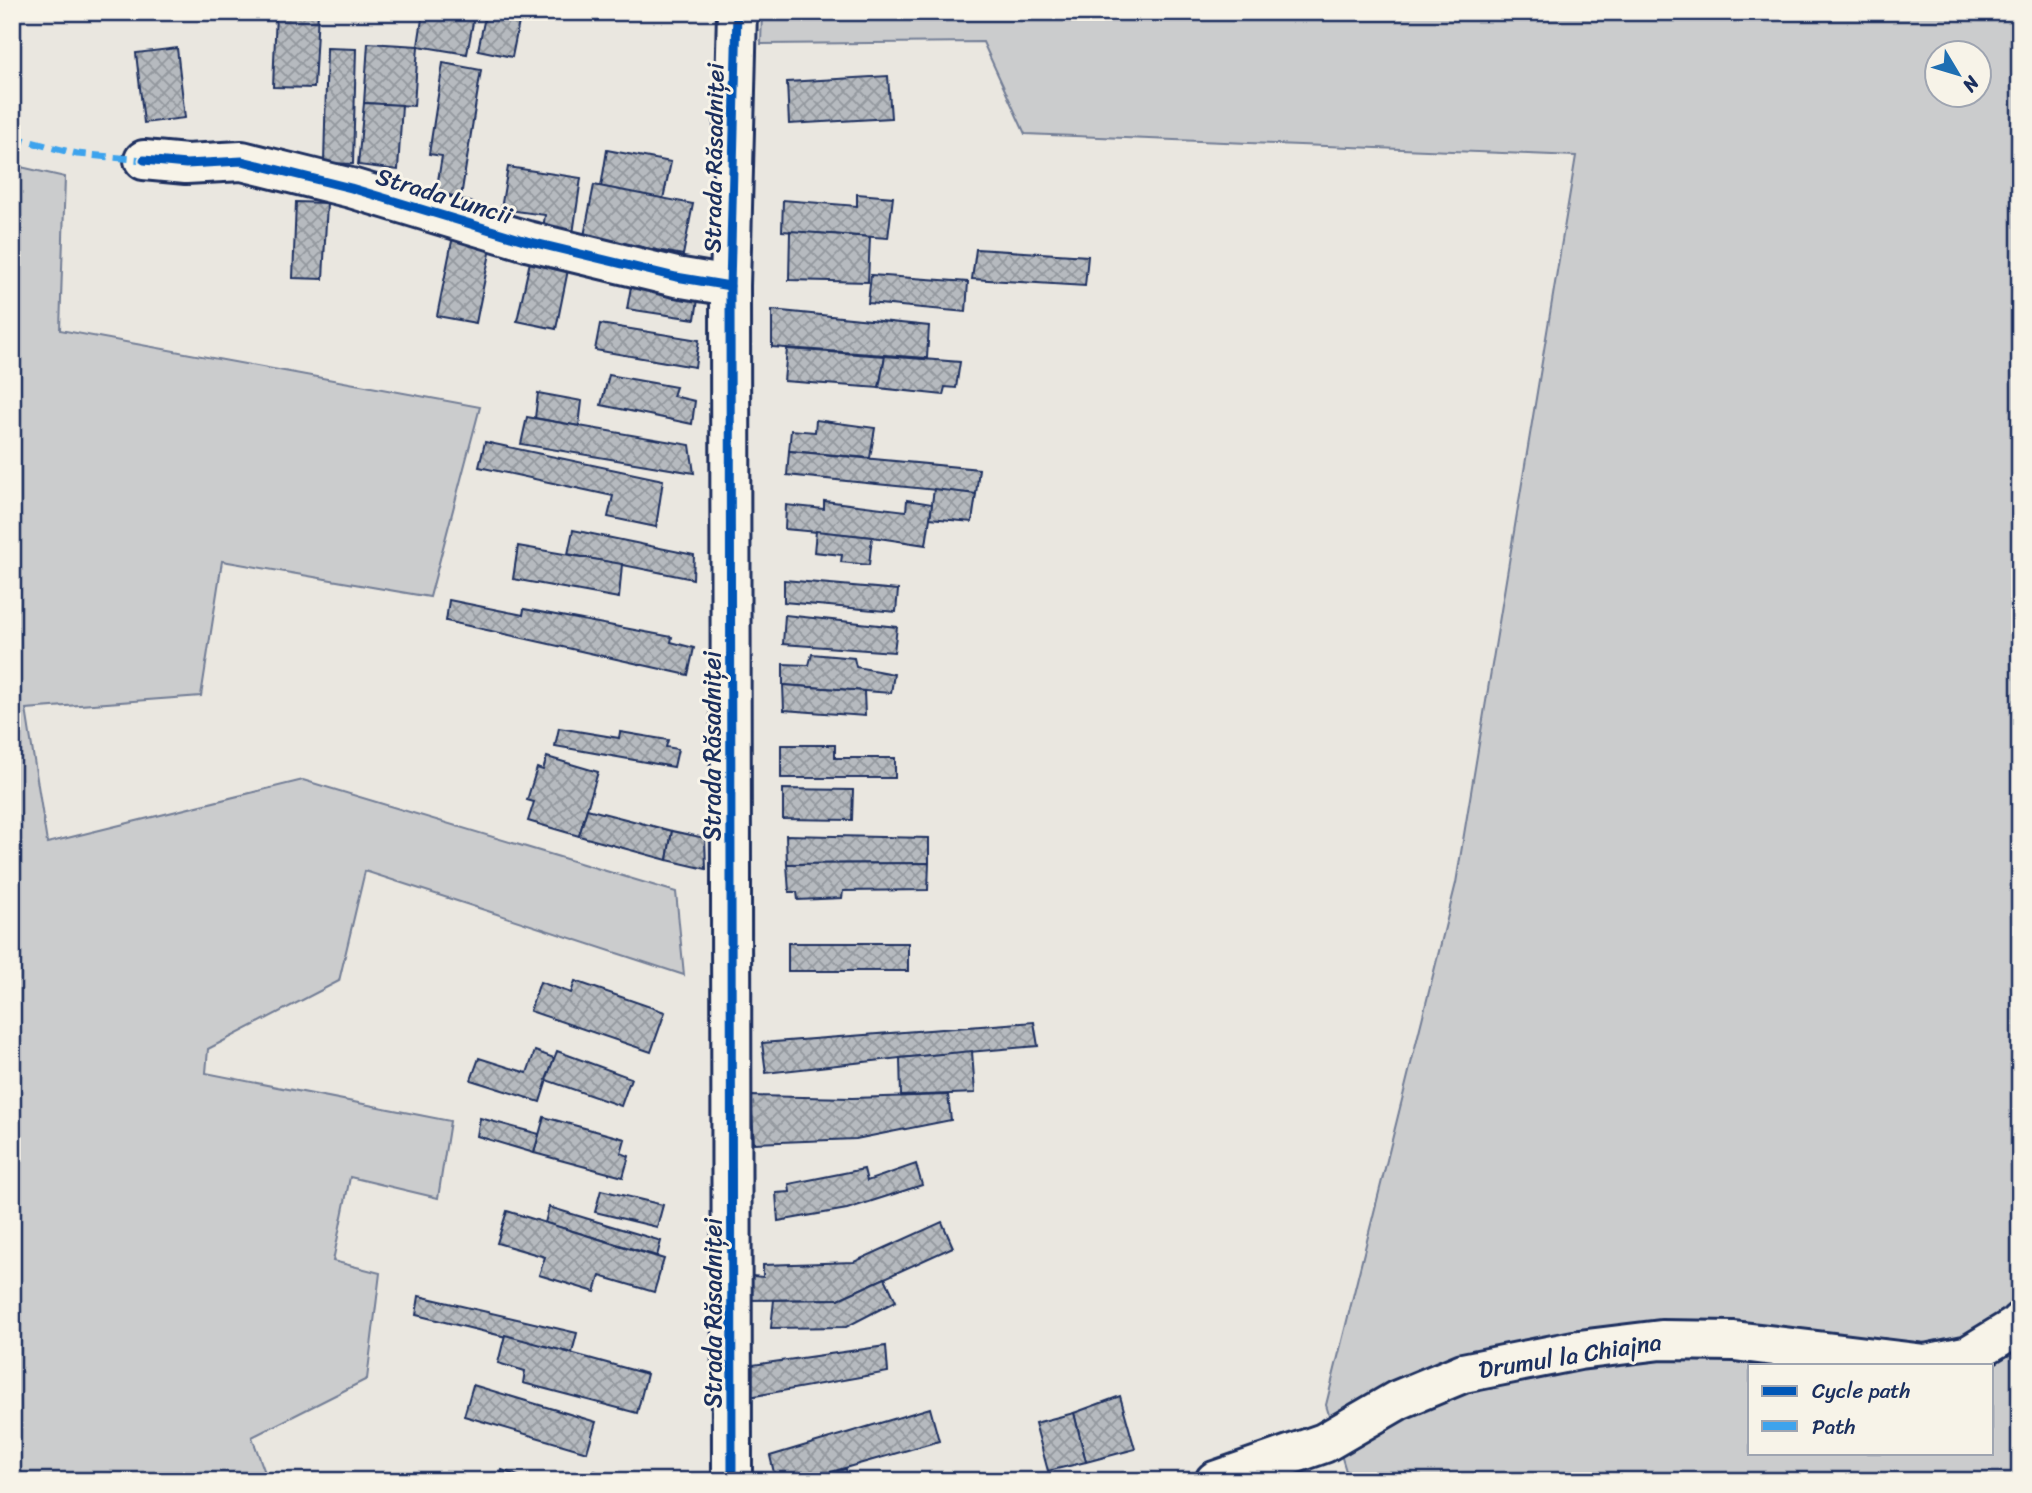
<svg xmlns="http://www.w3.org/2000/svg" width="2032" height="1493" viewBox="0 0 2032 1493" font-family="Sriracha,sans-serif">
  <defs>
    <pattern id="building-cross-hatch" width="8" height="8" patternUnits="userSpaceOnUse" patternTransform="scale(1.75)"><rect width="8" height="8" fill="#b6babf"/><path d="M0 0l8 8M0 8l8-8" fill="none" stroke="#93989e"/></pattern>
  </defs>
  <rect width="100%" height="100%" fill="#eae7e0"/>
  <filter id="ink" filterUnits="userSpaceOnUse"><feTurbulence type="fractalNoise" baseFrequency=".0143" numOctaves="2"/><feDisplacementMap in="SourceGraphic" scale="14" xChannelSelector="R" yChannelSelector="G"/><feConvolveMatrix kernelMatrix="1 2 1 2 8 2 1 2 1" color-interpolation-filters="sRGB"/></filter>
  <g filter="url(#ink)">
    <g fill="#cbcccd" stroke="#737e96" stroke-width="2" fill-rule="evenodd">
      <path d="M762 12H2020V1481H1349L1326 1405 1456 883 1576 156 1025 134 983 42 761 44ZM1938 52H1980V94H1938ZM1750 1365H1992V1453H1750Z"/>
      <polygon points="12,165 65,177 60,330 480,407 430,597 222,561 201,696 26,709 47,843 303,780 676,892 684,975 365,871 339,981 208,1049 206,1073 450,1121 438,1198 350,1177 333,1261 380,1273 367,1379 252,1437 268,1481 12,1481"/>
    </g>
    <g fill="url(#building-cross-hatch)" stroke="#1b2f5e" stroke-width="2">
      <polygon points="276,12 318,12 314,88 273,87"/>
      <polygon points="423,12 475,12 467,54 418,46"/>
      <polygon points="486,12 521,12 512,57 478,50"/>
      <polygon points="368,43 418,46 414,106 364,103"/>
      <polygon points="177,48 185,118 144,123 136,53"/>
      <polygon points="327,48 356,49 353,164 324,163"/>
      <polygon points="443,63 481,70 461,197 436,193 442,156 429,154"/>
      <polygon points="888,76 891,118 789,124 787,82"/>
      <polygon points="364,103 402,105 398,170 358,165"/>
      <polygon points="607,150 671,162 663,199 601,187"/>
      <polygon points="508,167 581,178 573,234 543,229 545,215 501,209"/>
      <polygon points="594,185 693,204 683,255 584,236"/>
      <polygon points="857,194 893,197 888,238 782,231 783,200 857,206"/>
      <polygon points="296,202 327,203 323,279 293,278"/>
      <polygon points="790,231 870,237 868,282 789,280"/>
      <polygon points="453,236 492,243 476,323 437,316"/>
      <polygon points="976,249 1088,256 1085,286 972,279"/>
      <polygon points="531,257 569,265 556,329 517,321"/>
      <polygon points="871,275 968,282 966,312 868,303"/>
      <polygon points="632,281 699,293 695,319 627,309"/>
      <polygon points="772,310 929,326 927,358 772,347"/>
      <polygon points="600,324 699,340 695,367 595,350"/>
      <polygon points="787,349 885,356 879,388 784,381"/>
      <polygon points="885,356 960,362 956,388 945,387 943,395 879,388"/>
      <polygon points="609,375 676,387 673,396 695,401 692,424 601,405"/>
      <polygon points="538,393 582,401 579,426 535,418"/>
      <polygon points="527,417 690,445 694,473 521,444"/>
      <polygon points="816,420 875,428 870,458 789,451 791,430 815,432"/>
      <polygon points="485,442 663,480 656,527 608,517 613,496 479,467"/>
      <polygon points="789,451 979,469 976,494 787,475"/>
      <polygon points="934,489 976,494 972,522 930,518"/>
      <polygon points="907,500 932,504 926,545 872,537 785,529 786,505 824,509 824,501 906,511"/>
      <polygon points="573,530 694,555 693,579 568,554"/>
      <polygon points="816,531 872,537 869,565 841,562 842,555 814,552"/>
      <polygon points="518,546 622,564 619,598 513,579"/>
      <polygon points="784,580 898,590 896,612 784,602"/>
      <polygon points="449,600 523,615 524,609 672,637 671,642 694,648 688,675 446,621"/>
      <polygon points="785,615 897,627 894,652 783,644"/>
      <polygon points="812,654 854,658 856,667 894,674 891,693 783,685 783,664 809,665"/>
      <polygon points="783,685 864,691 865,716 784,710"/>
      <polygon points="559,728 619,738 620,732 668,740 666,747 678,749 674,767 555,746"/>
      <polygon points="781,745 835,745 835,758 895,758 895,778 781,778"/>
      <polygon points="547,757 598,772 579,836 528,821 534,802 527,800 537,768 543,770"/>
      <polygon points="783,789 853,790 852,820 783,819"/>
      <polygon points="587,809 672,831 667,860 579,836"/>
      <polygon points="672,831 705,838 706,869 667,860"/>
      <polygon points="786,835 929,838 929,863 787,864"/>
      <polygon points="929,863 928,890 843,891 842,898 798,900 797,892 789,892 787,864"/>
      <rect x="788" y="943" width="120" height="28"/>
      <polygon points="575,981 665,1012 651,1052 530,1011 540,982 571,993"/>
      <polygon points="1034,1022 1038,1046 900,1058 766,1073 762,1043"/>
      <polygon points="535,1051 554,1058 540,1102 471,1080 479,1058 527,1073"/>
      <polygon points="557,1051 631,1078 621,1106 546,1080"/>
      <polygon points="972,1051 975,1093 901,1096 900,1058"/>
      <polygon points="948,1095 951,1120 856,1139 754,1143 751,1096 852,1098"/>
      <polygon points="544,1117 625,1139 621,1153 629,1156 623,1177 534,1153"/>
      <polygon points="480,1118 539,1134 534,1153 477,1136"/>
      <polygon points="916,1164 922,1185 847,1209 778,1221 776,1193 790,1192 789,1184 864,1169 867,1181"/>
      <polygon points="601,1190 663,1205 657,1227 595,1212"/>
      <polygon points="549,1207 661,1241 657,1256 545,1223"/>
      <polygon points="507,1211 664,1259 654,1292 600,1276 595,1292 539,1275 545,1257 497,1243"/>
      <polygon points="942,1222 953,1247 839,1299 743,1300 742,1275 763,1277 763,1265 854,1262"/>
      <polygon points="885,1278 896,1301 846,1327 771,1328 774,1300 839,1299"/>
      <polygon points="419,1296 577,1333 572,1353 416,1315"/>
      <polygon points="505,1335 647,1374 637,1413 523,1383 525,1371 498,1363"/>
      <polygon points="886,1346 888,1372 749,1397 745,1366"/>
      <polygon points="473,1385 596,1422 587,1452 464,1416"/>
      <polygon points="1120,1396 1135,1449 1086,1462 1074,1413"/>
      <polygon points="930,1408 939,1441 803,1480 776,1481 770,1456"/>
      <polygon points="1074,1413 1086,1462 1048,1471 1035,1423"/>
      <polygon points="846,1469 849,1481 803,1481 803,1480"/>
      <polygon points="502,1470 531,1481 498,1481"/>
      <polygon points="594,1471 626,1481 591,1481"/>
    </g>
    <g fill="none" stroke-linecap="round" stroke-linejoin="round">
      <g stroke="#1b2f5e" stroke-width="44">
        <g id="minor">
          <polyline points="144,160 186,164 242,161 351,188 527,241 676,277 730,286"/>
          <polyline points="732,1481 730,286 737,12"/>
        </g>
      </g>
      <g stroke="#1b2f5e" stroke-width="44">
        <polyline id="major" points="1215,1481 1324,1443 1398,1400 1463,1373 1579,1350 1661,1340 1734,1341 1925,1364 1969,1355 2015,1327 2020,1322"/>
      </g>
      <use href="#minor" stroke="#f7f3e8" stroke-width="38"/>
      <use href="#major" stroke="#f7f3e8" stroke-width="38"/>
      <polyline stroke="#3da3ed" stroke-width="7" stroke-dasharray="14 7" stroke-linecap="butt" points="12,137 77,154 144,160"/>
      <g stroke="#f7f3e8" stroke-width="13">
        <g id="cycleway">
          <polyline points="144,160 186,164 242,161 351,188 527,241 676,277 730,286"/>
          <polyline points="732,1481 730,286 737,12"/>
        </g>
      </g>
      <use href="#cycleway" stroke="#0057b8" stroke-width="9"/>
    </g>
  </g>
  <g text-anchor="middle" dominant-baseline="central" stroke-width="6" stroke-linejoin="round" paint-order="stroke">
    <g font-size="24" fill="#1b2f5e" stroke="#f7f3e8">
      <text transform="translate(714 158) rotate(-89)">Strada Răsadniței</text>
      <text transform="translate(444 196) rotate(17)">Strada Luncii</text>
      <text transform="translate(712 746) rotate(-90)">Strada Răsadniței</text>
      <text transform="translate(713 1313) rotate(-90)">Strada Răsadniței</text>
      <text transform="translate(1570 1356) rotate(-9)">Drumul la Chiajna</text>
    </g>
  </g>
  <rect width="2032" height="1493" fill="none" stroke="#f7f3e8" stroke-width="42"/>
  <rect x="21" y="21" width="1990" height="1451" fill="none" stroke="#1b2f5e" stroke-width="2.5" filter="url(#ink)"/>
  <rect x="1748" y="1364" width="245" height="91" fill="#f7f3e8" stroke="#9fa5b1" stroke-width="2"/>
  <rect x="1762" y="1386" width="35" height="10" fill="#0057b8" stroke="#9fa5b1" stroke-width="2"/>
  <text x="1812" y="1398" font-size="21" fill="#1b2f5e">Cycle path</text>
  <rect x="1762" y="1421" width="35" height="10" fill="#3da3ed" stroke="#9fa5b1" stroke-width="2"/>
  <text x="1812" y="1434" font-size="21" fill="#1b2f5e">Path</text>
  <g transform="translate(1958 74) rotate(128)"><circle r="33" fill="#f7f3e8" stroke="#9fa5b1" stroke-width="2"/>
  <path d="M0-5L12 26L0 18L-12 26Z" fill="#1f6fb2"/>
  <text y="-10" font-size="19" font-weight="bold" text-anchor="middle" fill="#1b2f5e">N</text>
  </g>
</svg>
